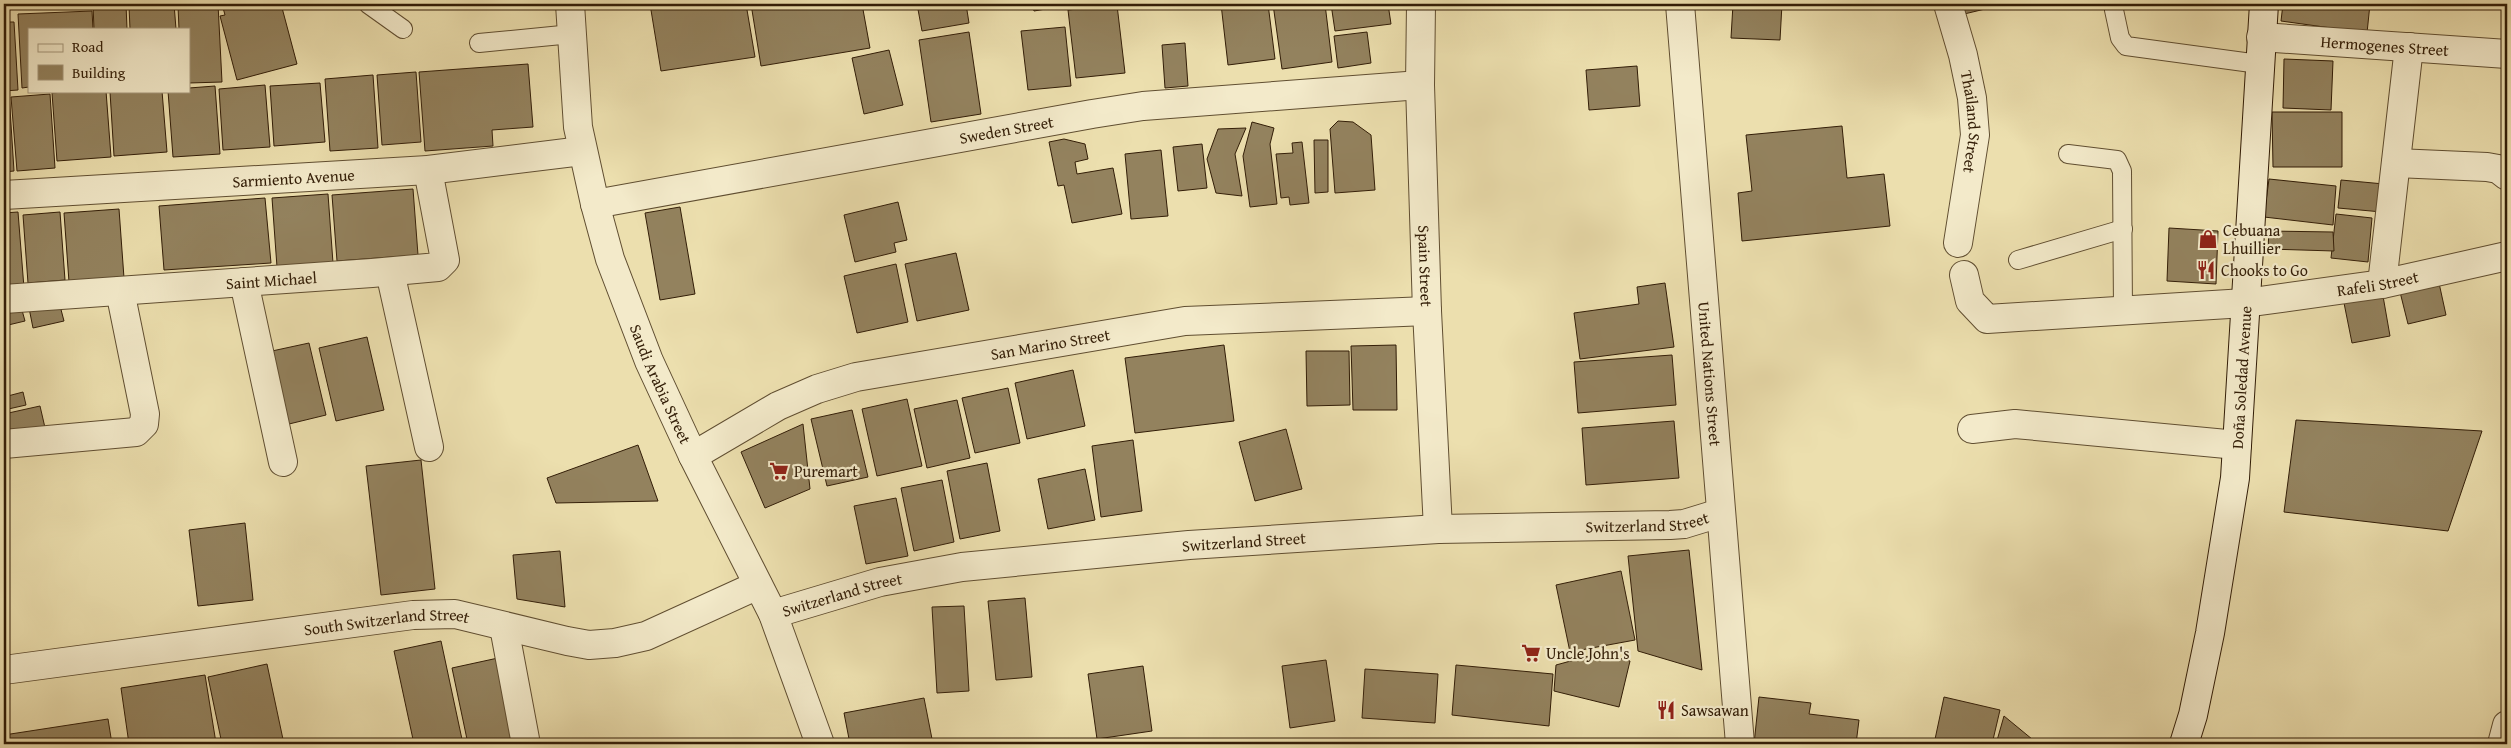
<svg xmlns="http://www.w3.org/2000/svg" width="2511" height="748" viewBox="0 0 2511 748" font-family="'Gentium Book Plus',serif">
  <rect width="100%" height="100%" fill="#ecdfae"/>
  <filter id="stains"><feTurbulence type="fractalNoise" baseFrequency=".004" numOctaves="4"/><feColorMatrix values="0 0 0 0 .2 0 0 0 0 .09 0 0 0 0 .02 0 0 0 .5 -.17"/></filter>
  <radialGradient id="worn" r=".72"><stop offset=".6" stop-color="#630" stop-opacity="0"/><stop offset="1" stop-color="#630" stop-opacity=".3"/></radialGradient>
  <g fill="#93825e" stroke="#321d07">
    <polygon points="126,4 127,29 94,29 93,5"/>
    <polygon points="174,4 176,29 130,29 129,6"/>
    <polygon points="218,4 222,82 189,83 189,29 179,29 178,6"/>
    <polygon points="222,4 258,4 258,7 281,4 297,64 237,80 220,16 225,15"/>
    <polygon points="650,4 746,4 755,57 661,71"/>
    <polygon points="751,4 862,4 870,48 761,66"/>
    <polygon points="917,4 966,4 969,23 922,31"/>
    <polygon points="1032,4 1069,4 1069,5 1034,11"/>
    <polygon points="1221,4 1268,4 1275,59 1228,65"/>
    <polygon points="1273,4 1325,4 1332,62 1282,69"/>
    <polygon points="1331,4 1388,4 1391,24 1335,31"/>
    <polygon points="1733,4 1782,4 1780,40 1731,38"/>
    <polygon points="1957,4 2006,4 1960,15"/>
    <polygon points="2283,4 2370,4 2367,33 2281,21"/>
    <polygon points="1117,5 1125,73 1076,78 1068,10"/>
    <polygon points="92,11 93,29 29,29 29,87 22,88 18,14"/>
    <polygon points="4,22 14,22 18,90 4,91"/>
    <polygon points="1065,27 1071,86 1028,90 1021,31"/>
    <polygon points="969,32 981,114 931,122 919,40"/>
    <polygon points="1367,32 1371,63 1338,68 1334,36"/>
    <polygon points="1185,43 1188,86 1165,88 1162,45"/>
    <polygon points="889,50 903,105 864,114 852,58"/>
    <polygon points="2284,59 2333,61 2331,110 2283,108"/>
    <polygon points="528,64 533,127 492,130 493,146 425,151 419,72"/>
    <polygon points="1637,66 1640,106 1589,110 1586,70"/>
    <polygon points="416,72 421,142 382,145 377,75"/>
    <polygon points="373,75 378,148 330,151 325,79"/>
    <polygon points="320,83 325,142 274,146 270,86"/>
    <polygon points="265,85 270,147 223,150 219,89"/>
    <polygon points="215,86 220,154 173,157 168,91 189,91 189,88"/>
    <polygon points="76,91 106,91 111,157 57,161 52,93"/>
    <polygon points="162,91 167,152 114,156 110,92"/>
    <polygon points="9,93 14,171 4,172 4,94"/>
    <polygon points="50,94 55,168 17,171 11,97"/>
    <polygon points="2272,112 2342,112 2342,167 2273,167"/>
    <polygon points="1338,121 1353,122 1371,135 1375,190 1335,193 1330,129"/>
    <polygon points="1252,122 1274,128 1270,144 1277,204 1250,207 1243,156"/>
    <polygon points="1842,126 1847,178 1884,174 1890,226 1742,241 1738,193 1752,191 1746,135"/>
    <polygon points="1246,128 1235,154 1242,196 1216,193 1207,159 1218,129"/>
    <polygon points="1064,139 1085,144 1088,159 1075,162 1077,174 1113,168 1122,214 1072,223 1064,185 1058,186 1049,142"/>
    <polygon points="1314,140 1328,140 1328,192 1315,193"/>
    <polygon points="1302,142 1309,203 1290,205 1289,197 1281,198 1276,154 1293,153 1292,143"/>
    <polygon points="1202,144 1207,188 1178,191 1173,147"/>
    <polygon points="1161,150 1168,216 1131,219 1125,154"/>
    <polygon points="2269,179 2336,186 2333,225 2264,217"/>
    <polygon points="2341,180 2384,184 2382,212 2338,208"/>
    <polygon points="413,189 418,255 337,261 332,195"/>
    <polygon points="328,194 333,263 277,267 272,198"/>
    <polygon points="265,198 271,263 164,270 159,206"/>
    <polygon points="898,202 907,240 894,243 896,252 855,262 844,215"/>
    <polygon points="680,207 695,294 660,300 645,213"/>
    <polygon points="119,209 124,278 69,282 64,213"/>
    <polygon points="18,212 24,288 4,290 4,213"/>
    <polygon points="60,212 65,280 28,283 23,215"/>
    <polygon points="2336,214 2372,218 2368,262 2331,258"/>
    <polygon points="2169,228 2218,231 2216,284 2167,281"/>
    <polygon points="2269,231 2333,232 2334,251 2268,249"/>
    <polygon points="956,253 969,310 917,321 905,264"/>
    <polygon points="896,264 908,322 857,333 844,276"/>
    <polygon points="1665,283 1674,347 1580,359 1574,313 1639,304 1637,287"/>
    <polygon points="2439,283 2446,315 2408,324 2400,292"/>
    <polygon points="2383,296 2390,336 2352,343 2344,303"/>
    <polygon points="59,302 64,321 33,328 29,308"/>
    <polygon points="20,303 25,321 4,326 4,307"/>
    <polygon points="367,337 384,410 336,421 319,348"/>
    <polygon points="309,343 326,415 289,424 272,351"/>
    <polygon points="1224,345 1234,421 1135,433 1125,358"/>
    <polygon points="1396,345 1397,410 1353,410 1351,346"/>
    <polygon points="1306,351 1349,351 1350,405 1307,406"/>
    <polygon points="1672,355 1676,405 1578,413 1574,362"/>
    <polygon points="1073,370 1085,426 1027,439 1015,383"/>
    <polygon points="1008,388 1020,443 975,453 962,398"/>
    <polygon points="23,392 26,405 4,410 4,397"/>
    <polygon points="907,399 922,466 877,476 862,409"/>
    <polygon points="957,400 970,458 927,468 914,409"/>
    <polygon points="40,406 46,432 7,441 4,414"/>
    <polygon points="852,410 868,477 827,486 811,419"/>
    <polygon points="2296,420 2482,431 2448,531 2284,512"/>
    <polygon points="1674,421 1679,478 1586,485 1582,428"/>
    <polygon points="803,424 810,489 765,508 741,452"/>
    <polygon points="1286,429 1302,489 1255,501 1239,442"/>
    <polygon points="1133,440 1142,511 1101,517 1092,446"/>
    <polygon points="638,445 658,501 556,503 547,478"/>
    <polygon points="421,460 435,589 381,595 366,466"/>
    <polygon points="987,463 1000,531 960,539 947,471"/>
    <polygon points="1085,469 1095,520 1048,529 1038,479"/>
    <polygon points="942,480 954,542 914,551 901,488"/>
    <polygon points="896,498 908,556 866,564 854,506"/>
    <polygon points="245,523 253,600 198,606 189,530"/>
    <polygon points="1689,550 1702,670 1638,651 1628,556"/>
    <polygon points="560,551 565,607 517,599 513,555"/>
    <polygon points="1621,571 1635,640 1570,652 1556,585"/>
    <polygon points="1025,598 1032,677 996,680 988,601"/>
    <polygon points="964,606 969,691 937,693 932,607"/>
    <polygon points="441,641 463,744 414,744 394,651"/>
    <polygon points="1600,653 1630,661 1619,707 1554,691 1556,665"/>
    <polygon points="498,658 516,744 468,744 452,668"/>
    <polygon points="1326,660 1335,721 1290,728 1282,666"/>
    <polygon points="267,664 284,744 222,744 208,677"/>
    <polygon points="1456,665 1553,674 1549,726 1452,715"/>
    <polygon points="1143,666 1152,731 1097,739 1088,674"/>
    <polygon points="1365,669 1438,674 1435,723 1362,718"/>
    <polygon points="205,675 216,743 129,744 121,688"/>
    <polygon points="1759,697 1811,703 1809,714 1859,720 1856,744 1754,744"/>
    <polygon points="1944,697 2000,710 1992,744 1934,744"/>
    <polygon points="924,698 933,744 850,744 844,713"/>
    <polygon points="2004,716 2038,744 1996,744"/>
    <polygon points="108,719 112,744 4,744 4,735"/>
  </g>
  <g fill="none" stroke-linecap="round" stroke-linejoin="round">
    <g stroke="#604e31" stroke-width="20">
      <g id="service">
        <polyline points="368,4 403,29"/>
        <polyline points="2114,10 2120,38 2126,46 2259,64"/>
        <polyline points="479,43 572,34"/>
        <polyline points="2068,154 2117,160 2122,171 2123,310"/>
        <polyline points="2018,260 2123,229"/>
      </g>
    </g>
    <g stroke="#604e31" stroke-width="30">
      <g id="minor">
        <path id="s1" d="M570 4 578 127 595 204 610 259 649 361 693 456 773 614 820 744"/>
        <path id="s2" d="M1421 4 1420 85 1427 311 1438 529"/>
        <path id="s3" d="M1680 4 1740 744"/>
        <path id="s4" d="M1948 4 1963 55 1972 98 1975 135 1958 243"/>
        <path id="s5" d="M2261 37 2507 54"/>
        <polyline points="2396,163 2487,167 2498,169 2507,176"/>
        <path id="s6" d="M4 195 428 170 582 151"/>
        <path id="s7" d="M595 204 1092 114 1143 106 1420 85"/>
        <polyline points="390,272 429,447"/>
        <path id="s8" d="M1964 275 1970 301 1987 319 2245 303 2382 284 2507 256"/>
        <polyline points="244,282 283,462"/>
        <polyline points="2382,284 2409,47"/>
        <path id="s9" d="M4 299 372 273 438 267 445 260 428 170"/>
        <polyline points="1972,429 2015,424 2237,445"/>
        <polyline points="4,444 136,432 144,424 145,414 120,291"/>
        <path id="s10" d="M693 456 778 406 817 389 856 377 1185 321 1427 311"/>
        <path id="s11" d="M773 614 880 582 962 567 1189 545 1438 529 1670 525 1684 524 1720 513"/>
        <polyline points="504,627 525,739"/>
        <path id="s12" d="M4 670 413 615 455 614 567 641 589 645 615 643 646 636 758 585"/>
        <polyline points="2502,744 2507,725"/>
      </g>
    </g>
    <g stroke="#321d07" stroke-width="30">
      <g id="secondary">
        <path id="s13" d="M2184 744 2193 715 2210 633 2235 478 2264 4"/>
      </g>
    </g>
    <use href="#service" stroke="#f3eaca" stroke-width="18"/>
    <use href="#minor" stroke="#f3eaca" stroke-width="28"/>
    <use href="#secondary" stroke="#f3eaca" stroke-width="28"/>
  </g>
  <defs>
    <g id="shop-bare" transform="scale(1.5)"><path d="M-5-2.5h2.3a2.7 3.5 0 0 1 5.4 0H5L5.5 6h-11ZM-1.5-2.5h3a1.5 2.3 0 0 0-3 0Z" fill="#8f2418" stroke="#f3eaca" stroke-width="2.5" paint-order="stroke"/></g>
    <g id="restaurant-bare" transform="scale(1.5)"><path d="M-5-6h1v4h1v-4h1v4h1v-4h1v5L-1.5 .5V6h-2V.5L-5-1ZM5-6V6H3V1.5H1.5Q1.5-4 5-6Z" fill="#8f2418" stroke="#f3eaca" stroke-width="2.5" paint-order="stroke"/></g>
    <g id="supermarket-bare" transform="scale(1.5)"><path d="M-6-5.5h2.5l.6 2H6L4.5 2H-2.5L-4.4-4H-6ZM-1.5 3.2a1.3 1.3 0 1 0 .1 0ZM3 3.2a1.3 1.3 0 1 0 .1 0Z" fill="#8f2418" stroke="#f3eaca" stroke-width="2.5" paint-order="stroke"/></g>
  </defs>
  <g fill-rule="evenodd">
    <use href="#shop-bare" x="2208" y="239"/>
    <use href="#restaurant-bare" x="2206" y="270"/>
    <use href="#supermarket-bare" x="779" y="471"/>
    <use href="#supermarket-bare" x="1531" y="653"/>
    <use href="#restaurant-bare" x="1666" y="710"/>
  </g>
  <g text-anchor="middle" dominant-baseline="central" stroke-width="4.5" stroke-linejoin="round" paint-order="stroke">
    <g font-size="16" fill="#321d07" stroke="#f3eaca">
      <text stroke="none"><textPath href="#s5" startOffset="124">Hermogenes Street</textPath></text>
      <text stroke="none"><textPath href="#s4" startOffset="121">Thailand Street</textPath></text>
      <text stroke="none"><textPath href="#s7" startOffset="418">Sweden Street</textPath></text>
      <text stroke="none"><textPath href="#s6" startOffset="290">Sarmiento Avenue</textPath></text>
      <text stroke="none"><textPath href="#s2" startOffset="262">Spain Street</textPath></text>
      <text stroke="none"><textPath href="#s9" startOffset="268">Saint Michael</textPath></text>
      <text stroke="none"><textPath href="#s8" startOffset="444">Rafeli Street</textPath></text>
      <text stroke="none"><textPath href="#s10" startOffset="379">San Marino Street</textPath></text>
      <text stroke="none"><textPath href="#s3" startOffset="371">United Nations Street</textPath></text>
      <text stroke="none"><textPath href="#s13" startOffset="372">Doña Soledad Avenue</textPath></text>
      <text stroke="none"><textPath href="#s1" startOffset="394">Saudi Arabia Street</textPath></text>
      <text stroke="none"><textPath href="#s11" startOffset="882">Switzerland Street</textPath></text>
      <text stroke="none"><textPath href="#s11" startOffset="478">Switzerland Street</textPath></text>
      <text stroke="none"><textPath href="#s11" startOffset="72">Switzerland Street</textPath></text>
      <text stroke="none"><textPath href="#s12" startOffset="386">South Switzerland Street</textPath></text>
    </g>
    <g font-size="16" fill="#321d07" stroke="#f3eaca" text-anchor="start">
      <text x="2223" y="230">Cebuana<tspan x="2223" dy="18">Lhuillier</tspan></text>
      <text x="2221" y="270">Chooks to Go</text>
      <text x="794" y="471">Puremart</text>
      <text x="1546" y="653">Uncle John's</text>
      <text x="1681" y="710">Sawsawan</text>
    </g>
  </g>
  <rect width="2511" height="748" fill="none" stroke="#ecdfae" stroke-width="20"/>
  <rect x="5" y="5" width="2501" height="738" fill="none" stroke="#321d07" stroke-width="2.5"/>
  <rect x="10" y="10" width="2491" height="728" fill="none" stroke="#321d07"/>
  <rect x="28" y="28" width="162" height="65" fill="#f3eaca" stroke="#a6987c"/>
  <rect x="38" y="44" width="25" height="8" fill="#f3eaca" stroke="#a6987c"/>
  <text x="72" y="52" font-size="15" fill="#321d07">Road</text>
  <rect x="38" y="65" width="25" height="15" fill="#93825e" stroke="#a6987c"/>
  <text x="72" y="78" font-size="15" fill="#321d07">Building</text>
  <rect width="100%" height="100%" filter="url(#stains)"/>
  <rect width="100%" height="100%" fill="url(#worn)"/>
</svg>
